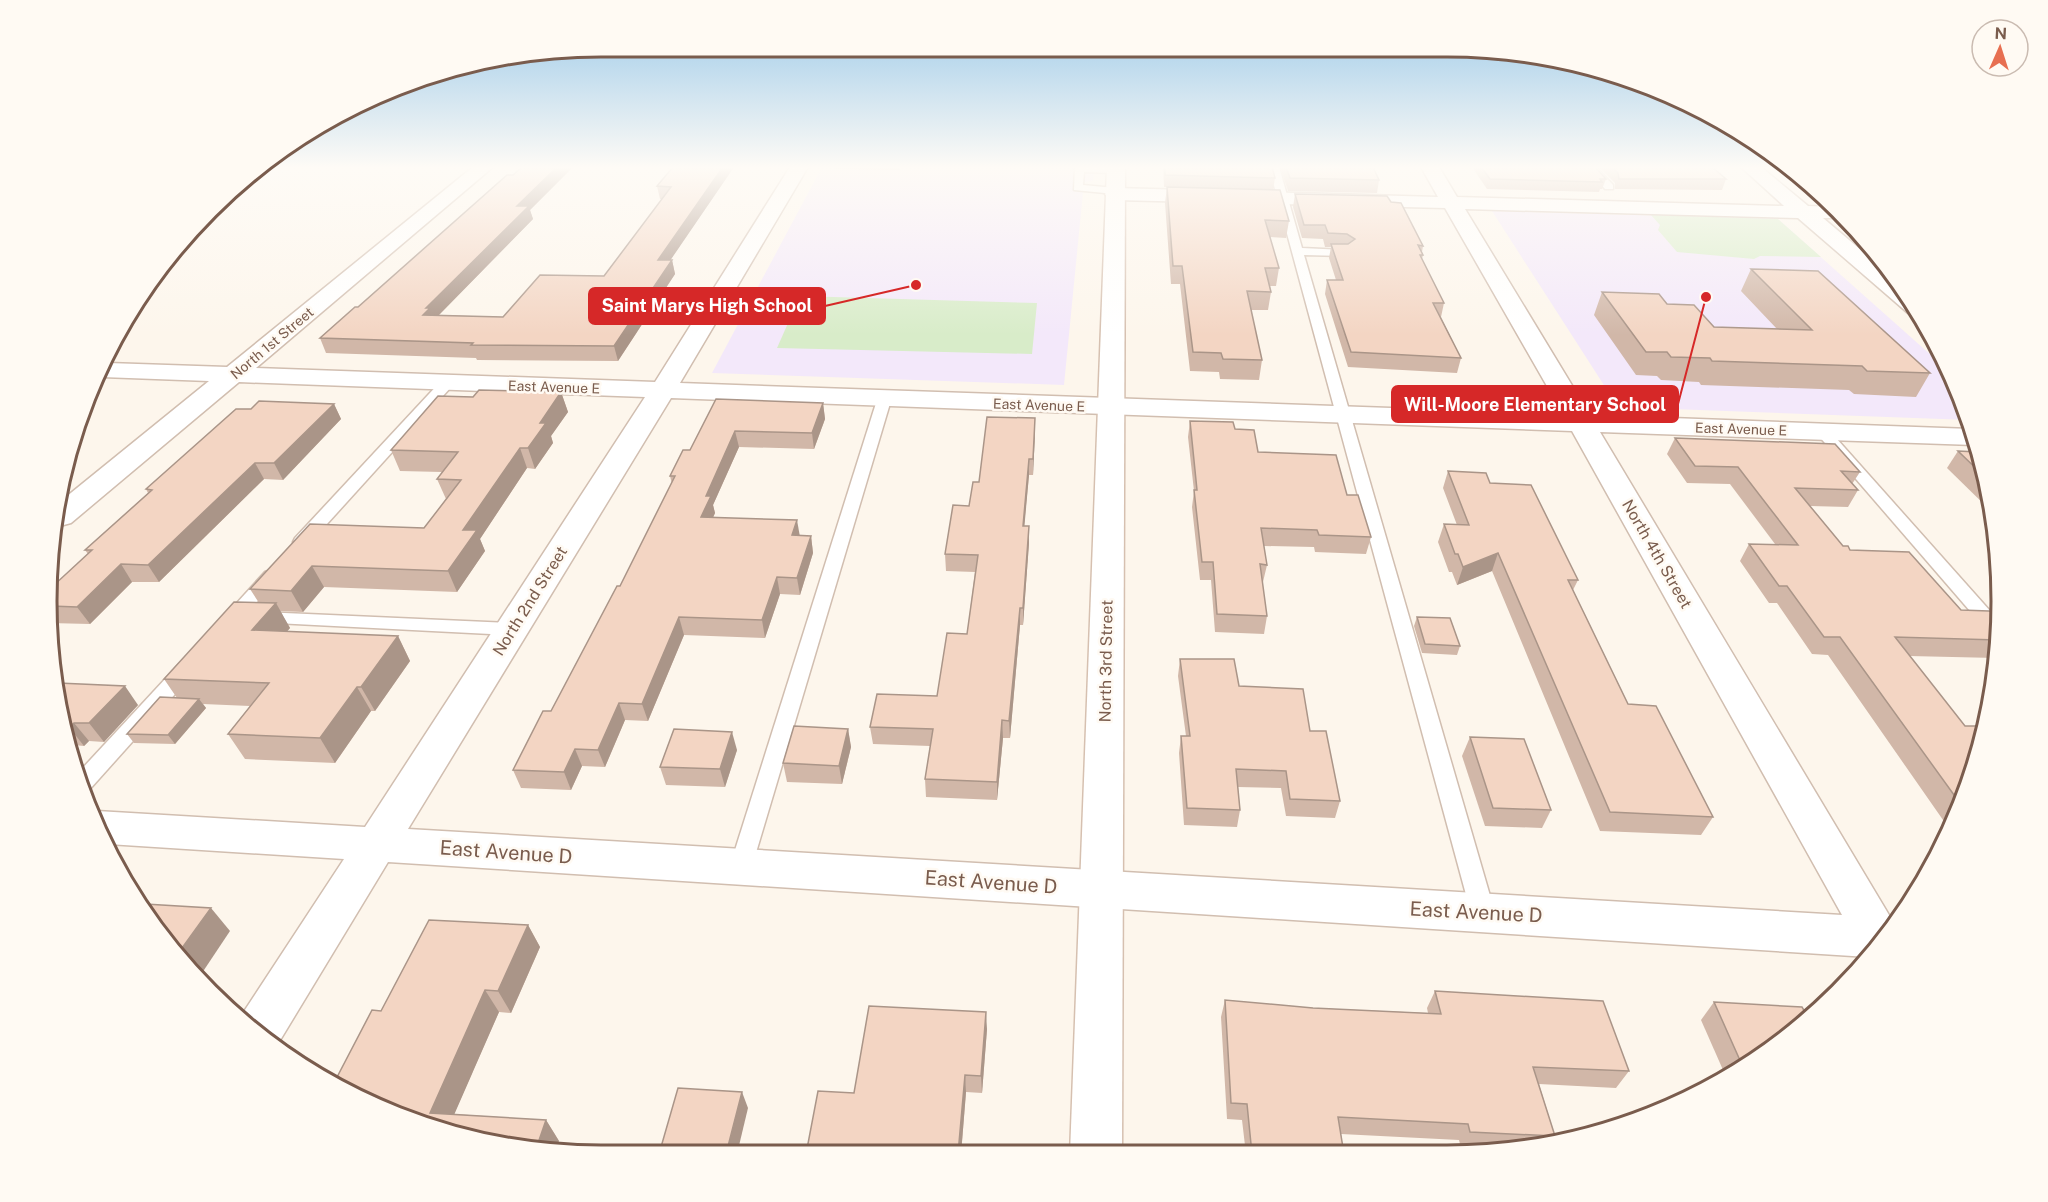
<svg xmlns="http://www.w3.org/2000/svg" width="2048" height="1202" viewBox="0 0 2048 1202" font-family="'Public Sans',sans-serif">
  <rect width="100%" height="100%" fill="#fdf6ec"/>
  <g fill="#f3e8fa">
    <polygon points="822,167 1094,167 1093,181 1084,182 1064,385 712,373"/>
    <polygon points="1492,211 1778,219 1950,372 1959,388 1969,420 1618,407"/>
  </g>
  <g fill="#d8ecc9">
    <polygon points="1651,215 1778,219 1821,257 1760,256 1754,259 1677,252 1658,230 1660,225"/>
    <polygon points="800,296 1037,303 1032,354 777,348"/>
  </g>
  <g fill="none" stroke-linecap="round" stroke-linejoin="round">
    <g stroke="#d1beb0" stroke-width="3">
      <g id="lane">
        <polygon points="1075,167 1119,168 1119,172 1115,173 1084,172 1083,185 1115,188 1120,191 1115,194 1074,190"/>
        <polygon points="1269,167 1279,167 1302,248 1344,250 1350,253 1344,256 1304,255 1495,913 1491,920 1483,923 1475,920 1471,913"/>
        <polygon points="1586,167 1596,167 1613,185 1613,189 1605,189"/>
        <polygon points="447,379 454,383 452,386 307,546 295,546 293,542 295,538 442,380"/>
        <polygon points="884,396 891,400 752,866 749,873 741,876 733,873 730,866 877,400"/>
        <polygon points="1823,428 1828,429 1999,621 1998,635 1989,633 1818,435 1816,432 1818,429"/>
        <polygon points="271,570 277,572 280,576 277,580 237,624 225,624 222,620 225,616 265,572"/>
        <polygon points="262,612 512,623 519,625 521,629 519,633 512,635 256,622 253,618 256,614"/>
        <polygon points="186,662 193,664 196,669 193,674 90,789 83,791 79,772 179,664"/>
      </g>
    </g>
    <g stroke="#d1beb0" stroke-width="3">
      <path id="street" d="M473 167H493L256 368 655 382 790 167H808L680 383 1563 414 1445 208 1115 200 1108 198 1105 194 1108 190 1115 188 1438 197 1421 167H1439L1457 197 1784 206 1741 167H1761L1808 206 1837 207 1846 218H1823L1900 283 1919 314 1908 313 1798 218 1465 209 1590 415 1971 429 1976 445H1974L1600 432 1892 920 1897 922 1868 957 388 862 276 1047 241 1016 344 859 108 844 89 813 97 811 365 827 645 397 239 382 71 523 60 526 61 501 209 381 102 377 108 363 227 367ZM671 398 1572 431 1842 915 408 829Z"/>
    </g>
    <g stroke="#d6c0b0" stroke-width="3">
      <polygon id="secondary" points="1107,167 1125,167 1122,1154 1070,1154"/>
    </g>
    <use href="#lane" fill="#fff" fill-rule="evenodd"/>
    <use href="#street" fill="#fff" fill-rule="evenodd"/>
    <use href="#secondary" fill="#fff" fill-rule="evenodd"/>
  </g>
  <g fill="#d1b7a8">
    <polygon points="522,167 573,167 530,210 533,219 439,315 503,317 604,276 662,199 660,199 657,186 673,167 734,167 670,260 672,260 675,274 618,361 477,360 476,358 326,353 320,338 358,307"/>
    <polygon points="836,167 901,167 899,170 836,169"/>
    <polygon points="1163,167 1272,167 1275,178 1273,190 1289,221 1286,238 1270,237 1279,268 1276,286 1270,286 1271,292 1268,310 1251,310 1262,360 1259,380 1220,379 1219,372 1190,371 1180,284 1171,284 1165,203 1167,187 1164,187"/>
    <polygon points="1280,167 1373,167 1379,180 1377,193 1288,191"/>
    <polygon points="1472,167 1595,167 1606,179 1602,189 1600,189 1599,192 1487,189"/>
    <polygon points="1599,167 1712,167 1726,179 1722,190 1615,189 1615,183"/>
    <polygon points="1295,194 1391,202 1423,246 1422,252 1423,255 1422,259 1444,303 1441,317 1461,358 1457,373 1348,367 1325,294 1327,280 1336,280 1329,258 1331,247 1325,247 1323,239 1302,238 1293,207"/>
    <polygon points="1751,269 1930,373 1916,397 1854,394 1849,390 1701,385 1699,382 1661,380 1657,376 1636,375 1594,315 1602,292 1667,304 1714,327 1777,329 1741,291"/>
    <polygon points="561,392 568,412 551,436 553,443 535,469 527,468 480,539 485,551 457,592 324,587 303,612 280,611 290,628 286,632 398,636 410,661 375,711 371,711 335,763 245,759 228,734 250,706 203,704 206,708 175,744 134,743 127,734 177,698 164,679 259,603 250,589 310,524 424,528 446,499 437,479 442,472 400,471 391,450 473,397"/>
    <polygon points="716,399 823,403 825,419 814,449 739,447 713,505 715,513 713,518 800,536 811,536 813,553 800,595 780,594 765,638 684,635 648,721 625,720 605,767 582,766 571,790 521,788 513,770 551,711 620,586 672,484 670,476 690,450"/>
    <polygon points="334,404 341,419 283,480 264,479 159,582 132,582 90,624 49,623 53,586 88,554 85,550 148,493 146,489"/>
    <polygon points="1035,418 1033,475 1029,475 1024,526 1029,543 1023,625 1020,625 1010,738 1003,738 997,800 926,797 925,779 930,746 873,744 870,727 937,696 967,634 975,572 946,571 945,554 969,506 979,482"/>
    <polygon points="1190,421 1235,429 1258,452 1347,495 1371,537 1366,554 1315,552 1314,547 1264,546 1267,565 1263,582 1262,582 1267,616 1264,634 1215,632 1211,580 1200,580 1192,507 1194,491 1188,437"/>
    <polygon points="1675,438 1860,472 1852,484 1858,490 1848,507 1810,506 1843,546 1961,610 2000,616 1996,658 1909,656 1965,726 1983,735 1959,813 1950,830 1828,655 1812,654 1777,603 1769,603 1740,561 1749,544 1775,544 1730,484 1687,483 1667,454"/>
    <polygon points="1958,451 1978,452 1991,492 1993,513 1947,468"/>
    <polygon points="1448,471 1490,483 1578,580 1573,590 1628,704 1713,817 1701,835 1600,831 1492,571 1457,585 1452,572 1449,572 1438,542 1444,524 1457,525 1443,488"/>
    <polygon points="1417,617 1460,646 1457,655 1422,653 1414,626"/>
    <polygon points="1180,659 1239,686 1310,731 1340,801 1335,818 1286,816 1281,788 1238,787 1240,810 1237,827 1184,825 1179,753 1181,736 1186,736 1178,676"/>
    <polygon points="58,683 138,705 104,742 89,741 84,746 73,745"/>
    <polygon points="848,729 851,747 842,784 787,782 783,763"/>
    <polygon points="1470,737 1551,810 1542,828 1485,826 1462,756"/>
    <polygon points="737,750 725,787 666,785 660,767"/>
    <polygon points="528,925 540,947 511,1013 499,1012 454,1114 546,1120 559,1141 423,1126 338,1084 335,1081 381,1011"/>
    <polygon points="1435,991 1629,1071 1616,1088 1539,1084 1555,1136 1551,1141 1504,1150 1461,1148 1459,1140 1341,1134 1344,1154 1246,1154 1242,1120 1227,1119 1221,1017 1225,1000 1313,1008 1428,1013 1427,1008"/>
    <polygon points="1714,1002 1808,1017 1727,1079 1701,1020"/>
    <polygon points="987,1029 982,1093 966,1092 961,1154 806,1154 854,1093"/>
  </g>
  <g fill="#aa9588">
    <polygon points="557,167 573,167 530,210 533,219 434,320 423,315 426,308 517,206"/>
    <polygon points="723,167 734,167 661,274 658,260"/>
    <polygon points="672,260 675,274 618,361 614,346"/>
    <polygon points="561,392 568,412 551,436 553,443 535,469 528,448 540,423"/>
    <polygon points="823,403 825,419 814,449 812,433"/>
    <polygon points="334,404 341,419 283,480 274,463"/>
    <polygon points="1035,418 1035,434 1033,475 1033,459"/>
    <polygon points="735,431 739,447 713,505 715,513 705,534 701,517 706,496"/>
    <polygon points="520,448 527,468 480,539 485,551 457,592 448,571 463,530"/>
    <polygon points="1029,459 1029,475 1023,542 1023,526"/>
    <polygon points="255,463 264,479 159,582 148,565"/>
    <polygon points="797,520 800,537 792,535"/>
    <polygon points="1029,526 1029,543 1023,625 1023,608"/>
    <polygon points="811,536 813,553 800,595 797,578"/>
    <polygon points="1498,553 1492,571 1457,585 1463,567"/>
    <polygon points="121,564 132,582 90,624 77,607"/>
    <polygon points="312,566 324,587 303,612 291,591"/>
    <polygon points="777,577 780,594 765,638 762,620"/>
    <polygon points="276,603 290,628 267,655 252,630"/>
    <polygon points="1020,608 1020,625 1010,738 1009,721"/>
    <polygon points="679,617 684,635 648,721 642,704"/>
    <polygon points="398,636 410,661 375,711 361,687"/>
    <polygon points="125,686 138,705 104,742 89,723"/>
    <polygon points="357,687 371,711 335,763 320,738"/>
    <polygon points="199,699 206,708 175,744 168,735"/>
    <polygon points="619,703 625,720 605,767 598,750"/>
    <polygon points="1002,720 1003,738 997,800 997,782"/>
    <polygon points="74,723 89,741 84,746 69,727"/>
    <polygon points="848,729 851,747 842,784 839,766"/>
    <polygon points="732,732 737,750 725,787 720,769"/>
    <polygon points="575,749 582,766 571,790 564,772"/>
    <polygon points="211,908 230,931 198,979 184,966 177,955"/>
    <polygon points="528,925 540,947 511,1013 498,991"/>
    <polygon points="485,990 499,1012 447,1131 430,1113"/>
    <polygon points="986,1012 987,1029 982,1093 981,1076"/>
    <polygon points="965,1075 966,1092 961,1154 958,1154"/>
    <polygon points="742,1092 748,1108 737,1154 726,1154"/>
    <polygon points="546,1120 559,1141 555,1152 536,1149"/>
  </g>
  <g fill="#f3d5c3" stroke="#aa9588" stroke-width="1.5">
    <polygon points="522,167 557,167 517,206 529,206 426,308 430,308 423,315 503,317 540,275 604,276 671,187 657,186 673,167 723,167 658,260 672,260 614,346 471,345 473,343 320,338 355,307 358,307 507,175 513,175"/>
    <polygon points="1165,167 1272,167 1275,178 1165,175"/>
    <polygon points="1286,167 1373,167 1379,180 1290,178"/>
    <polygon points="1481,167 1595,167 1606,179 1600,179 1602,182 1490,179"/>
    <polygon points="1612,167 1712,167 1726,179 1619,179 1618,173"/>
    <polygon points="1167,187 1280,190 1289,221 1265,220 1279,268 1265,268 1271,292 1247,291 1262,360 1223,359 1221,353 1193,352 1182,266 1173,266"/>
    <polygon points="1295,194 1387,196 1391,202 1401,203 1423,246 1418,245 1423,255 1420,255 1444,303 1433,303 1461,358 1351,352 1327,280 1343,280 1331,244 1348,244 1355,239 1347,234 1328,233 1325,225 1304,225"/>
    <polygon points="1751,269 1818,271 1930,373 1867,371 1862,366 1712,361 1710,358 1671,357 1667,352 1646,352 1602,292 1659,294 1667,304 1694,305 1714,327 1812,330"/>
    <polygon points="479,390 561,392 540,423 546,423 528,448 520,448 463,530 477,530 448,571 312,566 291,591 250,589 310,524 424,528 461,480 437,479 458,452 391,450 438,396 473,397"/>
    <polygon points="716,399 823,403 812,433 735,431 706,496 711,496 701,517 797,520 792,535 811,536 797,578 777,577 762,620 679,617 642,704 619,703 598,750 575,749 564,772 513,770 543,711 551,711 617,586 620,586 675,476 670,476 683,450 690,450"/>
    <polygon points="259,401 334,404 274,463 255,463 148,565 121,564 77,607 51,606 53,586 92,550 85,550 152,490 146,489 236,409 251,409"/>
    <polygon points="987,417 1035,418 1033,459 1029,459 1023,526 1029,526 1023,608 1020,608 1009,721 1002,720 997,782 925,779 933,729 870,727 877,694 937,696 947,633 967,634 978,555 945,554 953,505 969,506 973,482 979,482"/>
    <polygon points="1190,421 1233,422 1235,429 1254,430 1258,452 1336,455 1347,495 1358,495 1371,537 1319,535 1317,530 1261,528 1267,565 1260,564 1267,616 1217,614 1213,562 1202,562 1194,490 1197,490"/>
    <polygon points="1675,438 1835,444 1860,472 1841,471 1858,490 1795,488 1843,546 1848,546 1850,550 1909,552 1961,610 1989,611 1997,613 2000,616 1998,640 1895,637 1965,726 1976,726 1983,735 1962,806 1840,637 1824,637 1787,586 1779,586 1749,544 1798,545 1738,467 1695,466"/>
    <polygon points="1958,451 1978,452 1986,478"/>
    <polygon points="1448,471 1486,473 1490,483 1531,485 1578,580 1568,580 1628,704 1656,706 1713,817 1610,812 1498,553 1463,567 1458,554 1455,554 1444,524 1469,525"/>
    <polygon points="234,602 276,603 252,630 398,636 361,687 357,687 320,738 228,734 269,683 164,679"/>
    <polygon points="1417,617 1450,618 1460,646 1425,644"/>
    <polygon points="1180,659 1234,659 1239,686 1303,689 1310,731 1326,731 1340,801 1290,799 1286,771 1236,769 1240,810 1187,808 1181,736 1190,736"/>
    <polygon points="58,683 125,686 89,723 74,723 69,727"/>
    <polygon points="160,697 199,699 168,735 127,734"/>
    <polygon points="794,726 848,729 839,766 783,763"/>
    <polygon points="674,729 732,732 720,769 660,767"/>
    <polygon points="1470,737 1524,739 1551,810 1493,808"/>
    <polygon points="145,904 211,908 177,955"/>
    <polygon points="429,920 528,925 498,991 485,990 430,1113 546,1120 536,1149 423,1126 342,1086 345,1081 335,1081 372,1010 381,1011"/>
    <polygon points="1435,991 1603,1001 1629,1071 1533,1067 1555,1136 1470,1132 1468,1124 1338,1117 1344,1154 1252,1154 1247,1104 1231,1103 1225,1000 1313,1008 1441,1014"/>
    <polygon points="1714,1002 1802,1007 1808,1017 1743,1067"/>
    <polygon points="869,1006 986,1012 981,1076 965,1075 958,1154 806,1154 818,1091 854,1093"/>
    <polygon points="678,1088 742,1092 726,1154 659,1154"/>
  </g>
  <linearGradient id="sky" x2="0" y2="1"><stop stop-color="#97c7e8"/><stop offset="0.5" stop-color="#fefbf6"/><stop offset="1" stop-color="#fefbf6" stop-opacity="0"/></linearGradient>
  <rect width="2048" height="335" fill="url(#sky)"/>
  <g text-anchor="middle" dominant-baseline="central" stroke-width="5" stroke-linejoin="round" paint-order="stroke">
    <g font-size="14" fill="#7a5c4d" stroke="#fffaf3">
      <text transform="translate(272 343) rotate(-40)">North 1st Street</text>
      <text transform="translate(554 387) rotate(2)">East Avenue E</text>
      <text transform="translate(1039 405) rotate(2)">East Avenue E</text>
      <text transform="translate(1741 429) rotate(2)">East Avenue E</text>
    </g>
    <g font-size="16" fill="#7a5c4d" stroke="#fffaf3">
      <text transform="translate(1657 554) rotate(60)">North 4th Street</text>
      <text transform="translate(530 601) rotate(-58)">North 2nd Street</text>
      <text transform="translate(1106 661) rotate(-89)">North 3rd Street</text>
    </g>
    <g font-size="20" fill="#7a5c4d" stroke="#fffaf3">
      <text transform="translate(506 852) rotate(4)">East Avenue D</text>
      <text transform="translate(991 882) rotate(4)">East Avenue D</text>
      <text transform="translate(1476 912) rotate(3)">East Avenue D</text>
    </g>
  </g>
  <path d="M0 0H2048V1202H0ZM601 57H1447A544 544 0 0 1 1991 601V601A544 544 0 0 1 1447 1145H601A544 544 0 0 1 57 601V601A544 544 0 0 1 601 57Z" fill="#fffaf3" fill-rule="evenodd"/>
  <path fill="none" stroke="#7a5c4d" stroke-width="3" d="M601 57H1447A544 544 0 0 1 1991 601V601A544 544 0 0 1 1447 1145H601A544 544 0 0 1 57 601V601A544 544 0 0 1 601 57Z"/>
  <path fill="none" stroke="#d62828" stroke-width="2" d="M916 285L825 306M1706 297L1678 404"/>
  <g fill="#d62828" stroke="#fffaf3" stroke-width="2">
    <circle cx="916" cy="285" r="6"/>
    <circle cx="1706" cy="297" r="6"/>
  </g>
  <g fill="#d62828" stroke="#d62828" stroke-width="2">
    <rect x="589" y="288" width="236" height="36" rx="6"/>
    <rect x="1392" y="386" width="286" height="36" rx="6"/>
  </g>
  <g font-size="18" text-anchor="middle" font-weight="bold" fill="#fff">
    <text x="707" y="312">Saint Marys High School</text>
    <text x="1535" y="411">Will-Moore Elementary School</text>
  </g>
  <g transform="translate(2000 48) rotate(3)"><circle r="28" fill="#fffaf3" stroke="#cabbb1" stroke-width="1.5"/>
  <path d="M0-4.5L10 22L0 15L-10 22Z" fill="#e76f51"/>
  <text y="-9" font-size="16" font-weight="bold" text-anchor="middle" fill="#7a5c4d">N</text>
  </g>
</svg>
